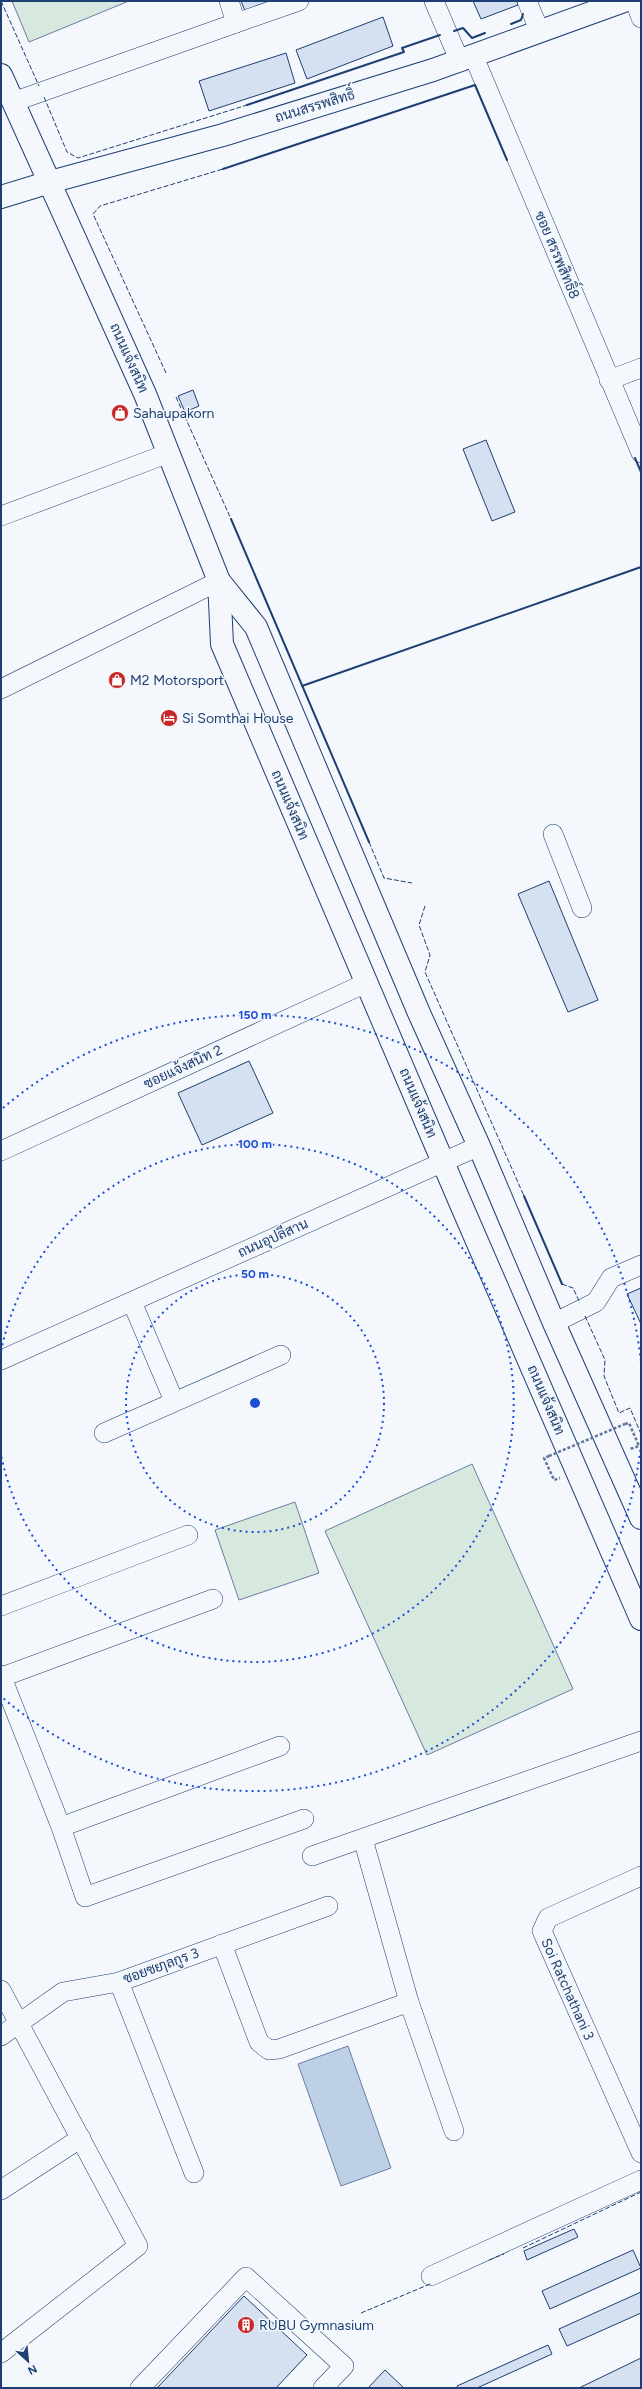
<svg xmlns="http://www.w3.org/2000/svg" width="642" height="2389" viewBox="0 0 642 2389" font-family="Figtree,Sarabun,sans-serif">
  <rect width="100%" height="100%" fill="#f4f7fb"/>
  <g fill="#d7e8df" stroke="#687fa3">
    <polygon points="12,1 129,1 29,42"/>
    <polygon points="472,1464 573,1689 427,1755 325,1531"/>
    <polygon points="295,1502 319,1573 239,1600 215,1530"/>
  </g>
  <polygon fill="#bed0e5" stroke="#687fa3" points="348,2046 391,2168 341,2186 298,2064"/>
  <g fill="#d5e0f0" stroke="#1d3f73">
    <polygon points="241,1 286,1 247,16"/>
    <polygon points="473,1 517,1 518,5 481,19"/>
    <polygon points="383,17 393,46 307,79 296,50"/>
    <polygon points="286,53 295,83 209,111 199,81"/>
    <polygon points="193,390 199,406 185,412 178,396"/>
    <polygon points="486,440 515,512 492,521 463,449"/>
    <polygon points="549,881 598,1000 568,1012 518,894"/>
    <polygon points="249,1061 273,1113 202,1145 178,1093"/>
    <polygon points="641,1288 641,1324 627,1294"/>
    <polygon points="574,2229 578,2237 527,2260 524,2251"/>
    <polygon points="633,2250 641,2268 550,2309 542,2291"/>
    <polygon points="641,2292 641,2313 567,2346 559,2329"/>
    <polygon points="244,2296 307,2355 276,2388 157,2388"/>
    <polygon points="548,2345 552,2354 477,2388 458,2388 457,2386"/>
    <polygon points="641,2358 641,2388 579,2388"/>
    <polygon points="385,2370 404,2388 368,2388"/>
  </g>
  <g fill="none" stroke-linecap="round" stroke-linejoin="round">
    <g stroke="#1d3f73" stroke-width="20">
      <g id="minor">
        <polyline points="434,1 460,62"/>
        <polyline points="527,1 540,32"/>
        <polyline points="635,1 641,18"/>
        <polyline points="236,23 299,1"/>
        <polyline points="474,57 641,453"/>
        <polyline points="13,102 236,23 229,1"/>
        <polyline points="609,380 641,368"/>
        <polyline points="1,516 169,453"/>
        <polyline points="1,689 219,581"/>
        <polyline points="553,834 582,908"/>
        <polyline points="1,1151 366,983"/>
        <polyline points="132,1302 174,1401"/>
        <polyline points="554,1323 596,1302 611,1278 641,1265"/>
        <polyline points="1,1360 479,1146"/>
        <polyline points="104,1433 281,1355"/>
        <polyline points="1,1606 188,1535"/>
        <polyline points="1,1675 61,1827 85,1897 304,1819"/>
        <polyline points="2,1677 213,1599"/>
        <polyline points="61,1827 280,1746"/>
        <polyline points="363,1839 409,2002 454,2131"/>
        <polyline points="312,1856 641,1741"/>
        <path id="s1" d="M641 1876 548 1918 542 1931 641 2153"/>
        <polyline points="222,1944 259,2042 269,2050 279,2049 409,2002"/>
        <polyline points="119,1982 194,2173"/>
        <polyline points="1,1990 138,2246 1,2353"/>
        <polyline points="1,2036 63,1992 119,1982 328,1906"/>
        <polyline points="1,2190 81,2138"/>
        <polyline points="431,2276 641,2180"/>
        <polyline points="140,2388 246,2277 344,2366 323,2388"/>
      </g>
    </g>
    <g stroke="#1d3f73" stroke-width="24">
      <g id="major">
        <polyline points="1,75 145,394 219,581 256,627 419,1013 479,1146 554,1323 641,1518"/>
        <polyline points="1,197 50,182 223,135 433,70 624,1"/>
        <polyline points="219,581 222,644 460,1202 641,1619"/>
      </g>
    </g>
    <g stroke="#5e769c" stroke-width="2.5" stroke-dasharray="3 2" stroke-linecap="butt">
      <polyline points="625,1424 629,1423 639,1446 630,1449"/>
      <polyline points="549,1456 544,1458 554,1480 560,1478"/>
    </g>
    <use href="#minor" stroke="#f4f7fb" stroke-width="19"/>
    <use href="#major" stroke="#f4f7fb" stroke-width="22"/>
    <polyline stroke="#5e769c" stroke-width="2.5" stroke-dasharray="3 2" stroke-linecap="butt" points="549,1456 625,1424"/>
    <g stroke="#1d3f73" stroke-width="1" stroke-dasharray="5 2" stroke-linecap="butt">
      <polyline points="1,1 39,86"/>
      <polyline points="44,97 67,152 78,158 247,105"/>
      <polyline points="166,373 93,214 100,206 223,169"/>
      <polyline points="176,397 231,519"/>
      <polyline points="369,842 384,878 412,883"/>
      <polyline points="425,906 419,925 430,955 425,972 524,1196"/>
      <polyline points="562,1284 573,1288 580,1303"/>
      <polyline points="585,1316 605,1360 604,1376 619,1413 630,1408 641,1434"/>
      <polyline points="523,2248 641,2192"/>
      <polyline points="489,2260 504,2254"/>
      <polyline points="361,2313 430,2284"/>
    </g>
    <g stroke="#1d3f73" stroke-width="2">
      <polyline points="511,24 521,20 523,14"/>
      <polyline points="454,31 463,28 472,38 485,33"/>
      <polyline points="247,105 404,52 402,48 440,35"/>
      <polyline points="223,169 475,85 507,160"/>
      <polyline points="635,458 641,472"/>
      <polyline points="231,519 369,842"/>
      <polyline points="302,686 641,567"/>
      <polyline points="524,1196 562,1284"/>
    </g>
  </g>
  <g fill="none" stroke="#1d4ed8" stroke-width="2" stroke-dasharray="2 4">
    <circle cx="255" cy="1403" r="129"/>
    <path d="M1 1351A259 259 0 1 1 1 1455"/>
    <path d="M641 1444A388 388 0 0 1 3 1698M3 1108A388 388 0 0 1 641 1362"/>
  </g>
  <defs>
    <g id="shop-disc" transform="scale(0.9)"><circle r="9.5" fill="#c62828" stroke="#f4f7fb"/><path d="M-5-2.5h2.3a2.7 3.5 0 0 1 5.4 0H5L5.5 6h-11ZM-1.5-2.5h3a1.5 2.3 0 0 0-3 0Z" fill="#fff"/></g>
    <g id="hotel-disc" transform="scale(0.9)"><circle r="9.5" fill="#c62828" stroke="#f4f7fb"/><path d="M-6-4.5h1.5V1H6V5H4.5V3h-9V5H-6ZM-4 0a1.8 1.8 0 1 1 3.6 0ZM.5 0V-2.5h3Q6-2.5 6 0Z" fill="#fff"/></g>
    <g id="building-disc" transform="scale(0.9)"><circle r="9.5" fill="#c62828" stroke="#f4f7fb"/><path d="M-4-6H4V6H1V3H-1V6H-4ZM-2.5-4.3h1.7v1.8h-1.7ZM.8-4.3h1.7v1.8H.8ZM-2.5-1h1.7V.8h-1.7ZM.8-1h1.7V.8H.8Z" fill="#fff"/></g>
  </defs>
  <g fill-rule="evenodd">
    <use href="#shop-disc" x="120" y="413"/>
    <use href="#shop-disc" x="117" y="680"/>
    <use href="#hotel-disc" x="169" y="718"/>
    <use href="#building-disc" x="246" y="2325"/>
  </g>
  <g text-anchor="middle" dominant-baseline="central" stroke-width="3" stroke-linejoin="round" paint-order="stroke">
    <g font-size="14" fill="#1d3f73" stroke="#f4f7fb">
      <text transform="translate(315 106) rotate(-17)">ถนนสรรพสิทธิ์</text>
      <text transform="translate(557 255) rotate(67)">ซอย สรรพสิทธิ์8</text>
      <text transform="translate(129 358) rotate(66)">ถนนแจ้งสนิท</text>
      <text transform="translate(290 805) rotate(67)">ถนนแจ้งสนิท</text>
      <text transform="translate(183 1067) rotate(-25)">ซอยแจ้งสนิท 2</text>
      <text transform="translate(418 1103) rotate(67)">ถนนแจ้งสนิท</text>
      <text transform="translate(273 1238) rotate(-24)">ถนนอุปลีสาน</text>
      <text transform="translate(546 1400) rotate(67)">ถนนแจ้งสนิท</text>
      <text transform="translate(161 1966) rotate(-20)">ซอยซยๅลกูร 3</text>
      <text stroke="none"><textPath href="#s1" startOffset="180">Soi Ratchathani 3</textPath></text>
    </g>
    <g font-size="14" fill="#1d3f73" stroke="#f4f7fb" text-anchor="start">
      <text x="133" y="413">Sahaupakorn</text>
      <text x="130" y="680">M2 Motorsport</text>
      <text x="182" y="718">Si Somthai House</text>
      <text x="259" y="2325">RUBU Gymnasium</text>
    </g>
  </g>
  <circle cx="255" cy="1403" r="6" fill="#1d4ed8" stroke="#f4f7fb" stroke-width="2"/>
  <g font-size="12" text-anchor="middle" font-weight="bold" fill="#1d4ed8" stroke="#f4f7fb" stroke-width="3" stroke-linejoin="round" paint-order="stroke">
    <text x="255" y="1019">150 m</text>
    <text x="255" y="1148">100 m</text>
    <text x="255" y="1278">50 m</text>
  </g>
  <rect width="642" height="2389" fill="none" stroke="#1d3f73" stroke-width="4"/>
  <g transform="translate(28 2361) rotate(153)" stroke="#f4f7fb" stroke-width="3" paint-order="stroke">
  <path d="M0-3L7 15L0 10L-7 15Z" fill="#1d3f73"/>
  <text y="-6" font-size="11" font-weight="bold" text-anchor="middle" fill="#1d3f73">N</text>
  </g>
</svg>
